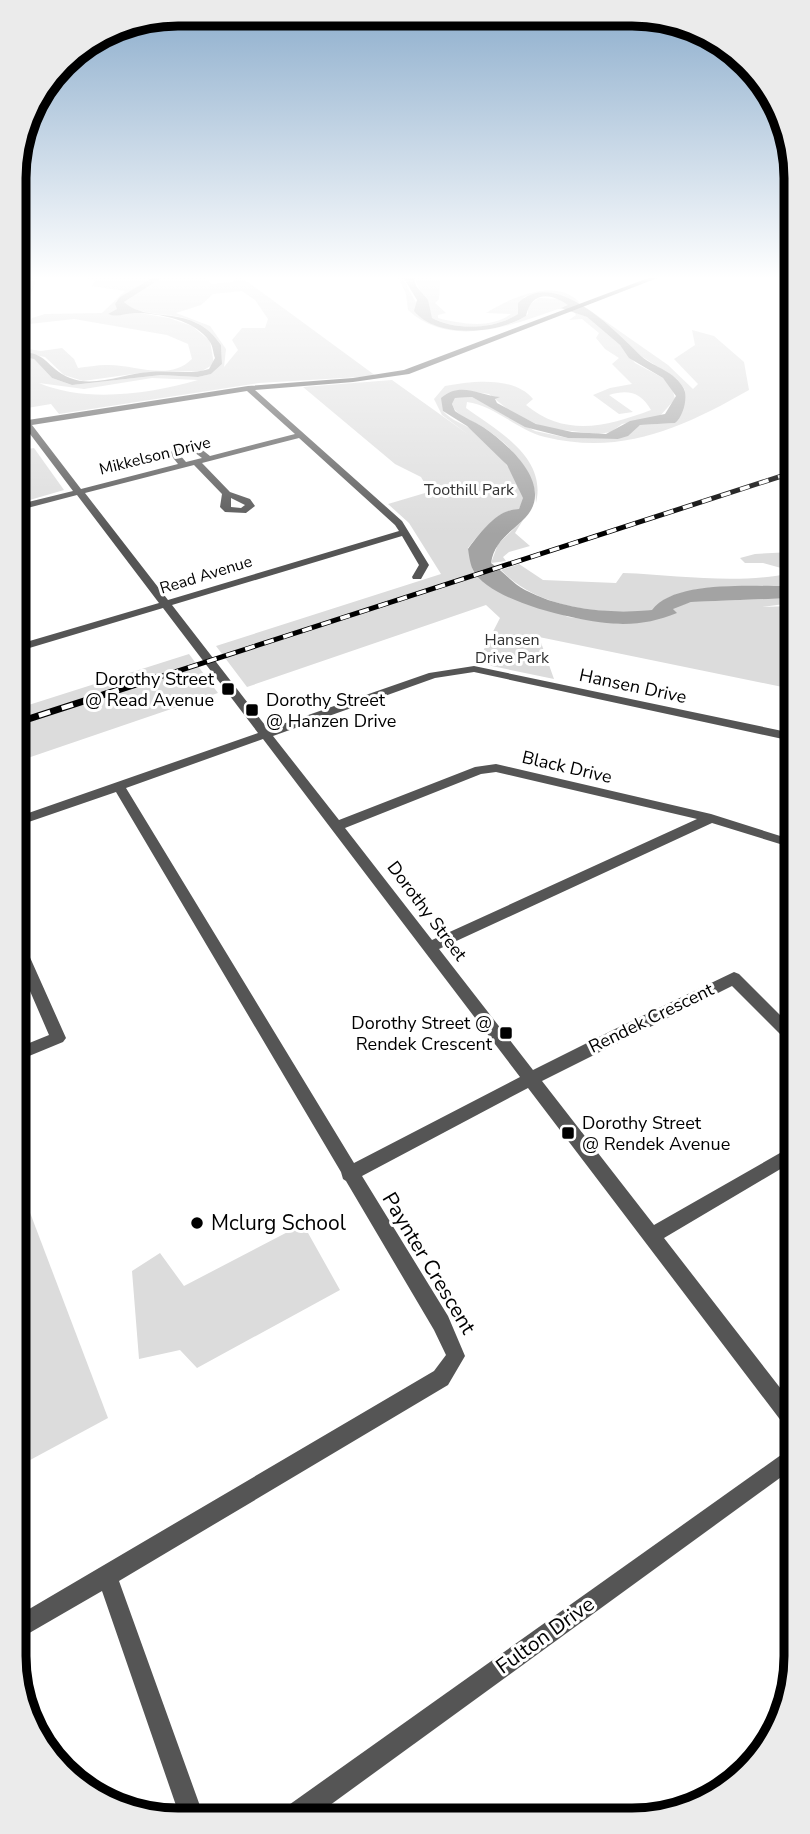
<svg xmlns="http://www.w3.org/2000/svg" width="810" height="1834" viewBox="0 0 810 1834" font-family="'Nunito Sans',sans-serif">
  <rect width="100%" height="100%" fill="#fff"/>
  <g fill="#dcdcdc" fill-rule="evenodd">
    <polygon points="15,277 37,277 26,309 15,323"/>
    <path d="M81 277H154L115 304 118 309 108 315 133 312 169 318 192 326 210 341 214 364 202 371 147 372 83 381 64 375 45 357 15 351V347L41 351 62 348 74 359 78 368C87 367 97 365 106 365 135 364 169 382 192 359L188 344 167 335 74 319 29 324 32 318 45 314 102 313 125 291 92 286 95 281Z"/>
    <path d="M163 277H206L211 284 233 282V277H241L376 376 259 383 59 414 51 404 21 409 29 420 15 422V379H26L15 371V356L34 359 52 378 72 385 161 375 198 377 211 374 222 364 221 345C192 301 146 324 124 302ZM242 291 255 300 268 319 265 328H242L232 340 238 350 224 367 226 349 210 326 176 313 201 305 213 294ZM152 378 198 380C149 394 86 403 39 383L84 389Z"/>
    <path d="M398 277H403C410 294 424 320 443 327 467 335 510 330 528 314L527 306 539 298 559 299 569 305 566 309H558C511 326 450 349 408 310L406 294Z"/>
    <path d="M414 277H431L440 281 439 299 435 303 446 313 438 315V318C461 324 491 329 511 314L486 313C508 299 556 276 580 303 562 299 546 289 524 297L518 314C495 329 457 331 432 318Z"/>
    <path d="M585 307 668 365 693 389 698 384 674 359 695 345 692 330 714 336 744 362 749 390C684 427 623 456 545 437 517 430 494 405 467 402L466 408C498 431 547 457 536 503 536 470 509 444 483 427 472 420 457 418 452 404L455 398 472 397 535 431 568 438 618 439 640 425 675 423 685 390 677 379 641 356Z"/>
    <path d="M574 312 587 317 620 345 635 363 663 378 672 387 675 399 660 416 622 424 611 432 598 434 545 428 511 412 489 394 460 390 443 411C450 419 457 421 466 426 491 440 514 471 524 498L519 509C498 509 480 533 468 548L473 571 568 617 621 624 676 613 672 608 691 602 792 598V603L762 607 792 606V689L539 637 554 679 477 663 500 618 486 605 247 687 216 646 441 574 409 523 388 504 425 493 428 489 421 477 395 464 303 387 392 380 469 435 442 415 434 399 445 386C473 381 514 376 533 399L526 405C566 438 608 426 651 410 641 392 628 389 609 395L633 412 619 414 593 395 610 388 632 384 612 364 619 358 605 349 596 338 599 333 582 319 569 320 576 315Z"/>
    <polygon points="34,448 64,490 16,504 15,451"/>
    <polygon points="523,520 515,533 530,546 509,552 503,557 506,561 491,563 498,544"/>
    <polygon points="792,552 792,571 763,563 745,563 740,558 755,554"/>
    <path d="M519 564 543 580 616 583 623 573C680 575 735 585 792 573V586C757 587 674 580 653 610 603 615 538 609 501 570Z"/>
    <polygon points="189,654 218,693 16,762 16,709"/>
    <polygon points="18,1181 108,1418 19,1466"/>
    <polygon points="303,1224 340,1290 197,1368 180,1350 139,1359 132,1271 160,1253 184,1286"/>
  </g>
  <g fill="#a3a3a3">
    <path d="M154 277H163L124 302C149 325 193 302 221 345L222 364 211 374 198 377 161 375 72 385 52 378 34 359 15 356V351C50 352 44 367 70 378 94 388 126 373 150 372 170 370 190 375 209 369L215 358C213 353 213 346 210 342 196 320 159 313 135 313 125 313 117 318 108 314L117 309 115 304 120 297Z"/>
    <path d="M403 277H414L416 286 428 300 432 318C456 331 495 329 518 314V303C556 267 615 331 641 356 655 368 675 371 684 389 688 398 683 417 675 423L640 425 628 436 618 439 568 438 525 427 472 397 455 398 452 404 455 411C464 418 474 421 483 427 511 446 558 489 522 521 508 534 494 543 491 563 503 571 512 583 525 590 563 610 611 614 652 610 675 579 756 587 792 586V598L691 602 673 609 677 613C659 620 643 624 623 624 588 624 490 603 473 570 470 564 469 555 468 549 480 533 497 509 519 509L523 498 507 465 467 426 443 411 441 398C460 381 479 395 500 397L495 399 497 403 536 424 572 432 606 434 630 421 665 414 676 396 663 378 629 358 620 345 587 317 561 308 568 305C548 291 531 293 526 316 498 334 437 339 414 311L417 300Z"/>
  </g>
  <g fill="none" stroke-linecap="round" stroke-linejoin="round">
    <g fill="#555" fill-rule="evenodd">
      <path d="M651 277H660L409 374 353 382 255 390 402 521 429 565 421 579H413L412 577 419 565 402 536 172 605 268 729 429 673 474 666 792 733V741L474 672 435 678 273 736 339 820 475 767 496 764 711 814 793 840V852L780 844 712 823 439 949 533 1070 615 1029 734 972 739 974 793 1028V1044L788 1042 732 986 542 1081 654 1225 794 1145V1161L664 1238 795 1407V1433L788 1430 528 1088 362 1176 448 1316 465 1356 448 1385 119 1581 204 1817H180L102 1591 19 1639V1615L434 1371 446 1355 434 1330 346 1181 343 1179 341 1172 116 792 17 826V817L258 733 163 608 16 652V645L159 603 77 495 16 511V505L73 491 24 426 15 427V422L248 386 353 378 404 370ZM247 391 295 434 210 456 195 444 175 446 170 454 178 464 81 489 32 425ZM299 438 395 525 399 531 168 600 85 493 194 465 222 494 220 507 225 512 246 513 255 506 250 499 230 492 202 463ZM190 449 202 458 186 462 179 454 181 450ZM231 498 245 505 241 508 231 507ZM263 739 520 1077 354 1163 126 788ZM496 772 697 819 432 940 345 828 481 774Z"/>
      <polygon points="17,939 22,940 24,944 66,1038 63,1042 17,1061 17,1048 49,1035 17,961"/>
      <polygon points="795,1445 795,1467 315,1816 283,1816 286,1807"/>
    </g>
    <g stroke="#000" stroke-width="5">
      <polyline id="rail-far1" points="150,680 791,473"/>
    </g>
    <g stroke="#000" stroke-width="7">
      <polyline id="rail" points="16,723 155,678"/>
    </g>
    <use href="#rail-far1" stroke="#fff" stroke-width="3.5" stroke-dasharray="10" stroke-linecap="butt"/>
    <use href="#rail" stroke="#fff" stroke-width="4.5" stroke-dasharray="12" stroke-linecap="butt"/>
  </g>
  <linearGradient id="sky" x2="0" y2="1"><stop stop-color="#8cadcc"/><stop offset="0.52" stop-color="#fff"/><stop offset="1" stop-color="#fff" stop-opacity="0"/></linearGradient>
  <rect width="810" height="534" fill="url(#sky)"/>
  <g fill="#000" stroke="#fff" stroke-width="2.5">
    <rect x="221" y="682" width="14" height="14" rx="3.5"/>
    <rect x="245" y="703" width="14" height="14" rx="3.5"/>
    <rect x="499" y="1026" width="14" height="14" rx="3.5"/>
    <rect x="561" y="1126" width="14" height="14" rx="3.5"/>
    <circle cx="197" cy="1223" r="7"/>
  </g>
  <g text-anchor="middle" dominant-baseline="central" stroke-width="6" stroke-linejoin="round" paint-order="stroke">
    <g font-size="16" fill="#000" stroke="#fff">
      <text transform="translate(155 456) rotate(-14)">Mikkelson Drive</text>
      <text transform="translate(206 575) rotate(-17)">Read Avenue</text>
    </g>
    <g font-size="16" fill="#333" stroke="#fff">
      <text x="469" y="490">Toothill Park</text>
      <text x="512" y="640">Hansen<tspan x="512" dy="18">Drive Park</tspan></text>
    </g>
    <g font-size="18" fill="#000" stroke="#fff" text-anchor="end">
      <text x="214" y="679">Dorothy Street<tspan x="214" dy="21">@ Read Avenue</tspan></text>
      <text x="266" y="700" text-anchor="start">Dorothy Street<tspan x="266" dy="21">@ Hanzen Drive</tspan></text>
      <text x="492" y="1023">Dorothy Street @<tspan x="492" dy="21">Rendek Crescent</tspan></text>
      <text x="582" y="1123" text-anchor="start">Dorothy Street<tspan x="582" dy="21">@ Rendek Avenue</tspan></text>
    </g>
    <g font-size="18" fill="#000" stroke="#fff">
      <text transform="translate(633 686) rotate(12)">Hansen Drive</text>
      <text transform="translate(567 767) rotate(13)">Black Drive</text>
      <text transform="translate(427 911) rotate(53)">Dorothy Street</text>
      <text transform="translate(651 1018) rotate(-26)">Rendek Crescent</text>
    </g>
    <g font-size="21" fill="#000" stroke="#fff" text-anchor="start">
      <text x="211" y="1223">Mclurg School</text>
    </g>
    <g font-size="21" fill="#000" stroke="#fff">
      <text transform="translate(429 1263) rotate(59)">Paynter Crescent</text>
      <text transform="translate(545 1635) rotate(-36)">Fulton Drive</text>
    </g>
  </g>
  <path d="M0 0H810V1834H0ZM178 26H632A152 152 0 0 1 784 178V1656A152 152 0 0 1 632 1808H178A152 152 0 0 1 26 1656V178A152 152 0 0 1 178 26Z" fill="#ebebeb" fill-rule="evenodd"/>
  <path fill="none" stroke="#000" stroke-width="9" d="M178 26H632A152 152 0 0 1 784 178V1656A152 152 0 0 1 632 1808H178A152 152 0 0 1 26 1656V178A152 152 0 0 1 178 26Z"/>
</svg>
